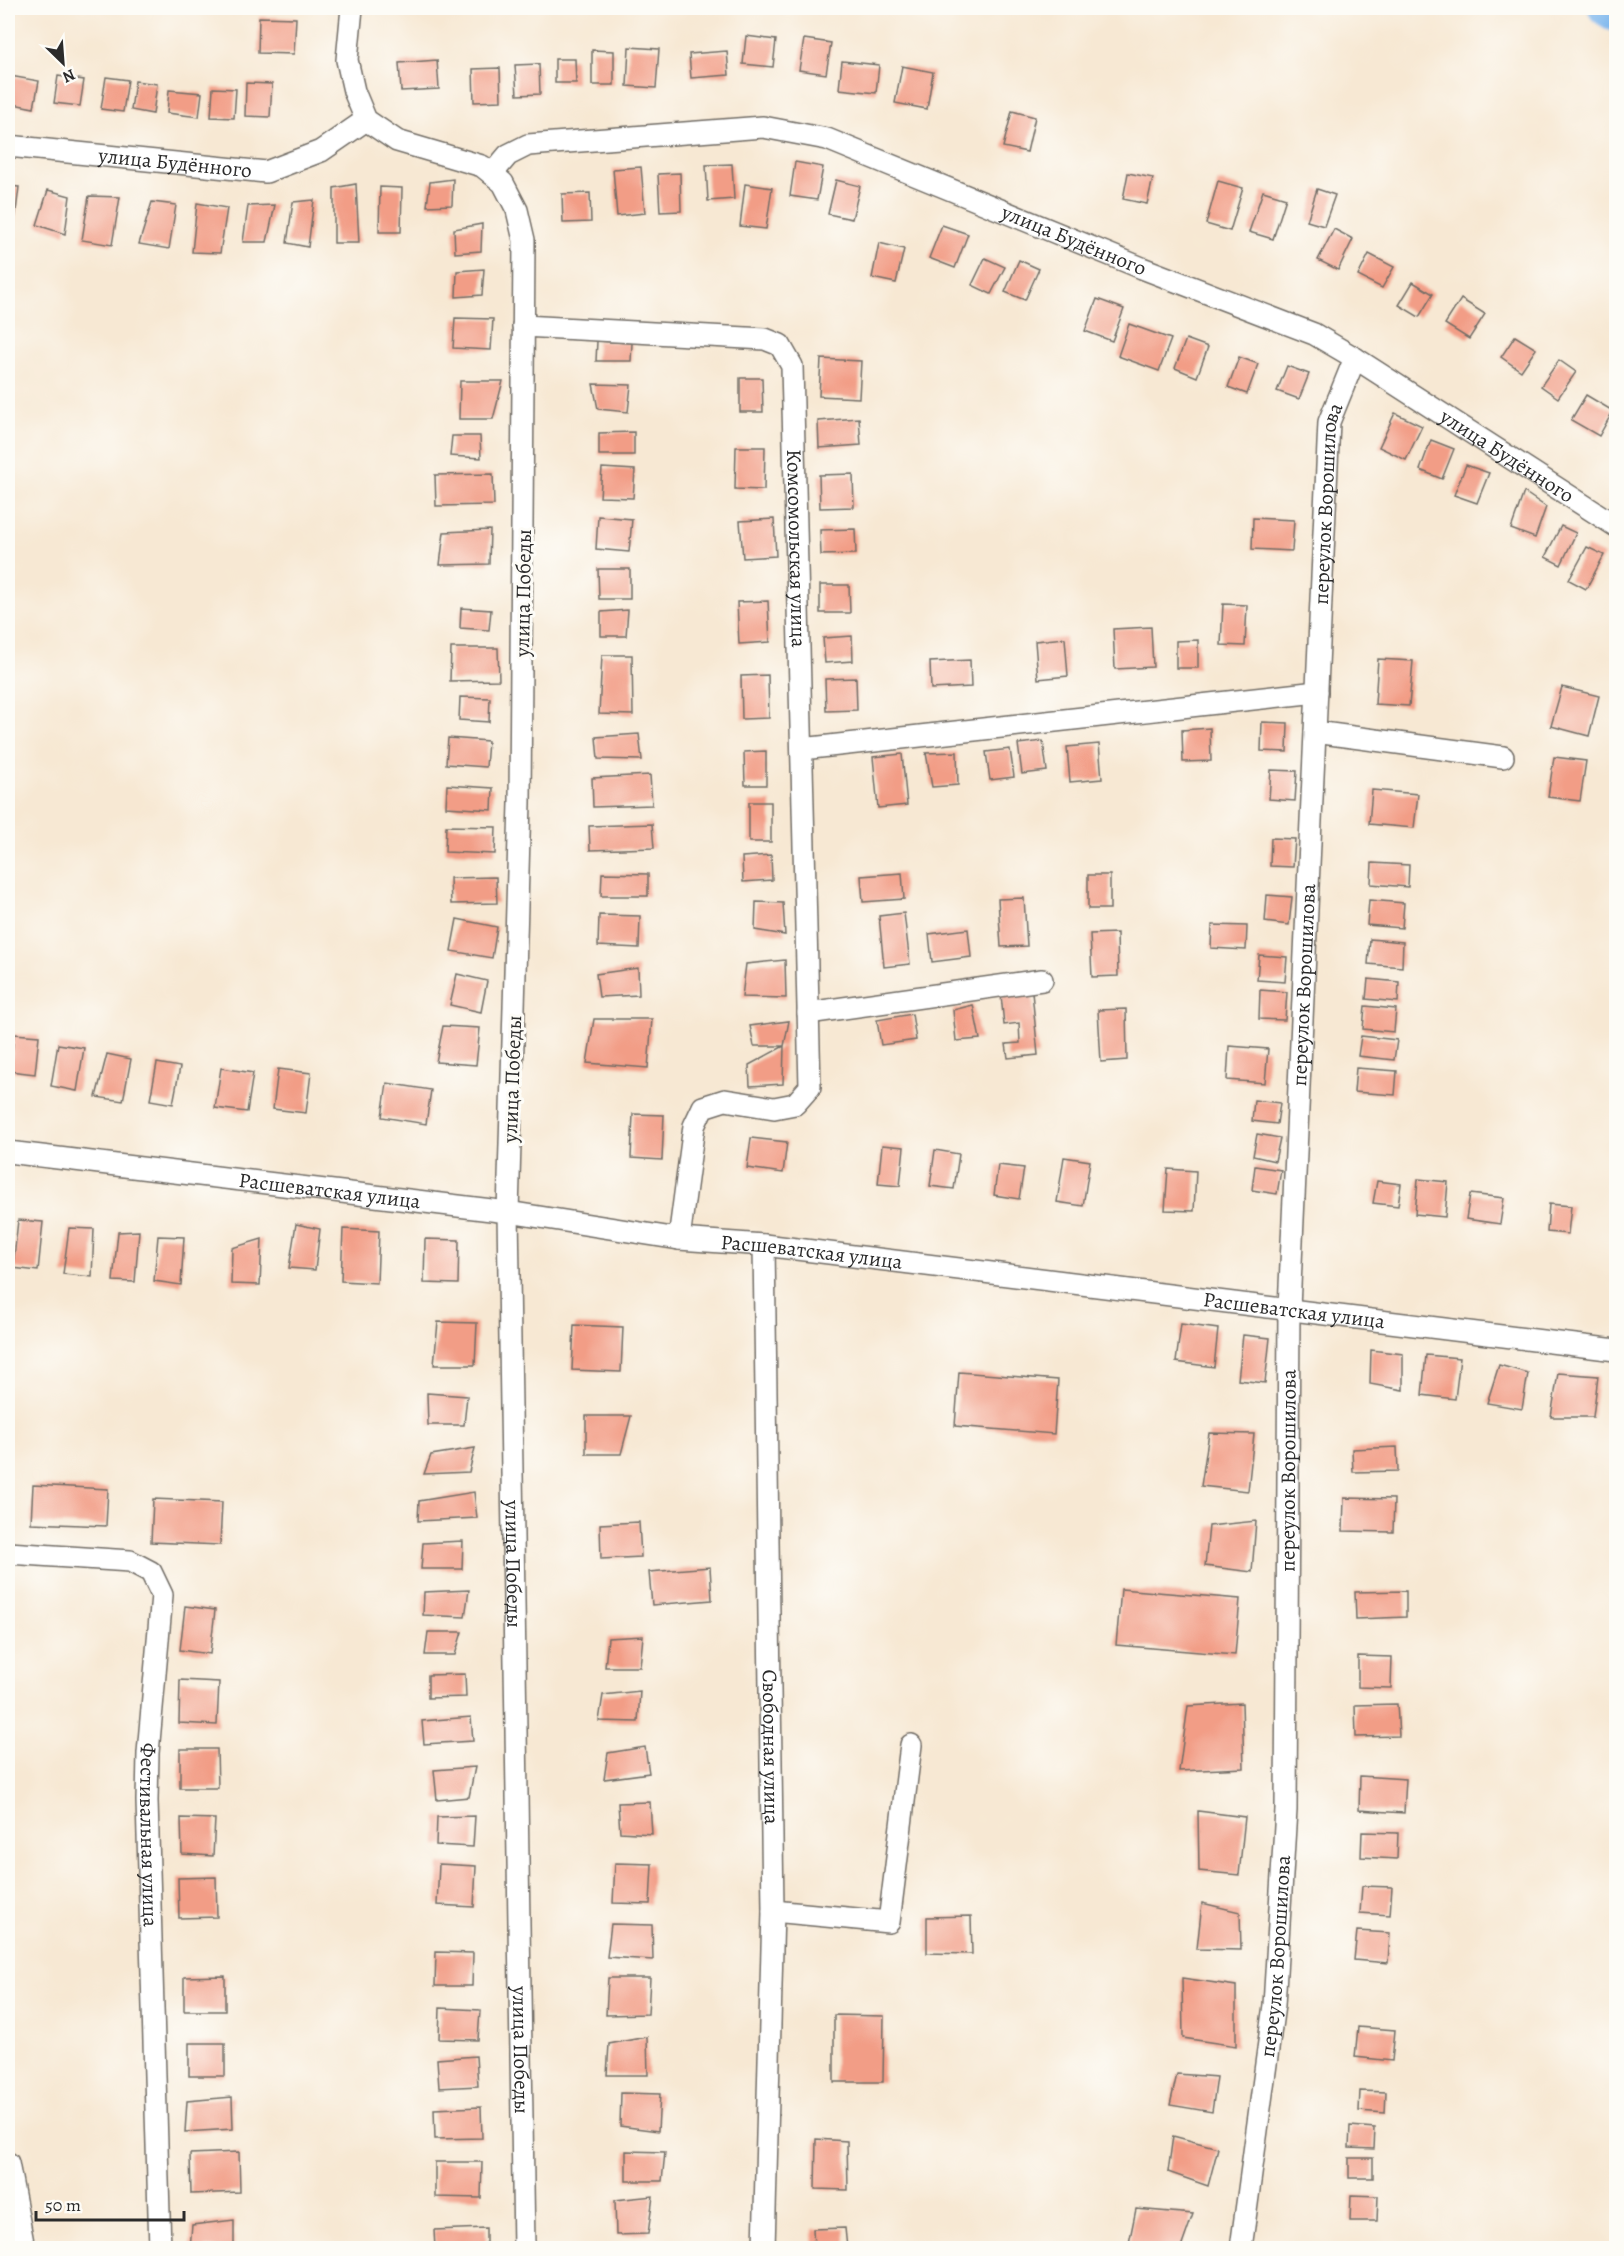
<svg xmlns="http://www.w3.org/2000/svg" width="1624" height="2256" viewBox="0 0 1624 2256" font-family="Alegreya,serif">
  <rect width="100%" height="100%" fill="#fdfcf7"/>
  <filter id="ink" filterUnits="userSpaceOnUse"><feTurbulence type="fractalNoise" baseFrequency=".0167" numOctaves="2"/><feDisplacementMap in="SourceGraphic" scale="12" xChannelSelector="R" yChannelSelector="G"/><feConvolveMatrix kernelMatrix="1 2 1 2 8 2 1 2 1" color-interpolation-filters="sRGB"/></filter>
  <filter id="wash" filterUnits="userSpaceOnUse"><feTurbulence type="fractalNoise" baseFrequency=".008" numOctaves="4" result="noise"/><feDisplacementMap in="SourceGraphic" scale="24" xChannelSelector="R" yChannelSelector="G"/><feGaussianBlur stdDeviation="1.35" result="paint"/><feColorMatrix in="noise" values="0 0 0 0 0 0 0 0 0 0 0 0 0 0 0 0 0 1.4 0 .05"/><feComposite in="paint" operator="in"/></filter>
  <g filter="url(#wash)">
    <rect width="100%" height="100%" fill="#f7e8d3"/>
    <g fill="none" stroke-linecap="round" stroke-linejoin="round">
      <polyline stroke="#7cb6ed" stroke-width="36" points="1606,8 1616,14"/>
    </g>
    <g id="blocks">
      <g fill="#f29d86">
        <polygon points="259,17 296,18 294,54 258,53"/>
        <polygon points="746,36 776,40 773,67 743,64"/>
        <polygon points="804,39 831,43 826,74 799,70"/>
        <polygon points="629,47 659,49 656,88 627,86"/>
        <polygon points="592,50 614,51 614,85 592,85"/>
        <polygon points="727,51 729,75 691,78 689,54"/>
        <polygon points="555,59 575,59 576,83 555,83"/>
        <polygon points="437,60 439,89 401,91 399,63"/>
        <polygon points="842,61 879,65 876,93 839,89"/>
        <polygon points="539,64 540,94 517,95 515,65"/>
        <polygon points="902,66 933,72 927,109 895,103"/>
        <polygon points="500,68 501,101 474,102 473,69"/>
        <polygon points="10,76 39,81 34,108 8,103"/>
        <polygon points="58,76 84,80 80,106 54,103"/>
        <polygon points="106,77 128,80 123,112 101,109"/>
        <polygon points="135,81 157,84 153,114 131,110"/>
        <polygon points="246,83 272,84 270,117 245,116"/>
        <polygon points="213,88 236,89 234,118 211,117"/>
        <polygon points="169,90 202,93 199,117 167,113"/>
        <polygon points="1012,111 1035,117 1027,152 1003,147"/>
        <polygon points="795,162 823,167 817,200 790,196"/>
        <polygon points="732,164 734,199 708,201 706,165"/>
        <polygon points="641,167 645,213 617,216 613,169"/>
        <polygon points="680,173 681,211 660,212 658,174"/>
        <polygon points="1128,173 1153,178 1147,204 1123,199"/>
        <polygon points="453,179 452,205 427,206 430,182"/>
        <polygon points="836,180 860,186 852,219 828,214"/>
        <polygon points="1218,181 1243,188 1230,231 1206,224"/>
        <polygon points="356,184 359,243 334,243 334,188"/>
        <polygon points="745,184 772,188 766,229 740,226"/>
        <polygon points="8,186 19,187 14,228 8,228"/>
        <polygon points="380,187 402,188 401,232 379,232"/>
        <polygon points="1317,189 1335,195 1324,226 1307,221"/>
        <polygon points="48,190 70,196 65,234 37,225"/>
        <polygon points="1263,191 1286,198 1273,239 1249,232"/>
        <polygon points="590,193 591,222 563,223 562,194"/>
        <polygon points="89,196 120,197 112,245 82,240"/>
        <polygon points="314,200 308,247 287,243 293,202"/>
        <polygon points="152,202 176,205 169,249 139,244"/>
        <polygon points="197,203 227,208 220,253 192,252"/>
        <polygon points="275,205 267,242 243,242 248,206"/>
        <polygon points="482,224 481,251 455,253 454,229"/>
        <polygon points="942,225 968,234 955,268 929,258"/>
        <polygon points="1334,229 1353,239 1338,270 1318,260"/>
        <polygon points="879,243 904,249 896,283 872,278"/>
        <polygon points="1369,254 1394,267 1382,288 1358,276"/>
        <polygon points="985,258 1005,267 991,294 972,285"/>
        <polygon points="1019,260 1039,269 1025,300 1005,292"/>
        <polygon points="484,269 482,295 456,297 457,271"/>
        <polygon points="1413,282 1433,294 1419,317 1399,305"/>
        <polygon points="1097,299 1124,309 1112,341 1085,331"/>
        <polygon points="1461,299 1485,314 1469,339 1445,324"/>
        <polygon points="455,318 493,319 491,350 453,348"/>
        <polygon points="1129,324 1171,339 1159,371 1118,356"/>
        <polygon points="1515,336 1536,349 1521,371 1501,357"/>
        <polygon points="1186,339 1208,347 1197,377 1175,368"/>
        <polygon points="597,341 632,343 631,361 596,361"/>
        <polygon points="1239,357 1258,364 1247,394 1228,387"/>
        <polygon points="821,359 861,361 859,398 819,396"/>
        <polygon points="1559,360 1576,372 1558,398 1541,386"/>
        <polygon points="1287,366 1309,374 1299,399 1277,391"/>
        <polygon points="740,378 762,378 763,412 740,412"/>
        <polygon points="460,381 503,381 493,419 459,419"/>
        <polygon points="593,384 631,385 628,412 598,409"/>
        <polygon points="1586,395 1613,411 1599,436 1571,420"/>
        <polygon points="1395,413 1422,426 1406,460 1379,447"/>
        <polygon points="859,418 861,445 819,448 818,421"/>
        <polygon points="634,432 634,455 599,455 599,433"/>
        <polygon points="452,436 480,436 481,458 450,456"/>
        <polygon points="1431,440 1454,449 1442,479 1420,470"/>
        <polygon points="736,447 765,447 764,490 735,489"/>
        <polygon points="1466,465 1489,473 1477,503 1454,495"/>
        <polygon points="602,468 635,470 633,498 600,497"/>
        <polygon points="493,474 494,505 436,506 435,475"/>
        <polygon points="853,474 854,507 820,508 819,475"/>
        <polygon points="1524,492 1546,507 1535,538 1511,529"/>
        <polygon points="598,516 632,519 629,552 596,549"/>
        <polygon points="1253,518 1294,520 1292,551 1252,549"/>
        <polygon points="774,519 776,556 743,558 740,521"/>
        <polygon points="1561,526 1576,533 1561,565 1545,557"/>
        <polygon points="855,529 856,554 821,555 820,530"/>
        <polygon points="490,530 489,564 440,565 444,532"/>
        <polygon points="1587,547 1604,555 1586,589 1569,580"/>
        <polygon points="598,569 630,569 630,599 599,599"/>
        <polygon points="820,585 849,585 850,613 820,613"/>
        <polygon points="768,601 770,642 739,644 737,602"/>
        <polygon points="1223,604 1247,605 1245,646 1221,645"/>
        <polygon points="461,608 491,610 489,630 460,628"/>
        <polygon points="628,610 626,636 601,636 601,612"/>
        <polygon points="1151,627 1153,667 1115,669 1113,629"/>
        <polygon points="852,636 853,661 825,663 823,638"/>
        <polygon points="1065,638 1068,676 1038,679 1035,641"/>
        <polygon points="1198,640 1198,668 1176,668 1176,641"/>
        <polygon points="451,648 498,648 499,680 450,681"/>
        <polygon points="602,655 632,655 633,715 599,714"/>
        <polygon points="1378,659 1413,661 1409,706 1375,704"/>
        <polygon points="970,660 971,687 931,689 930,662"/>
        <polygon points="768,675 769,718 742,719 741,676"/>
        <polygon points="856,678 857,710 826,711 825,679"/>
        <polygon points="1562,687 1599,696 1589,736 1551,726"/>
        <polygon points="460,697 490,698 489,722 459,720"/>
        <polygon points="1262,722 1288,723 1287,752 1261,751"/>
        <polygon points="1210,728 1211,761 1183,762 1182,730"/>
        <polygon points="639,734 642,760 598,759 596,737"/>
        <polygon points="448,738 488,741 486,767 446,764"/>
        <polygon points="1043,741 1047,771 1022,774 1018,744"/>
        <polygon points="1099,744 1102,779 1070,782 1067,747"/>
        <polygon points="1010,749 1014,777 990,780 986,752"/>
        <polygon points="766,751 766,785 745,785 744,752"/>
        <polygon points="957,752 958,785 932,787 926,753"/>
        <polygon points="902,754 907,805 878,808 873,757"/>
        <polygon points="1554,757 1586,761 1580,801 1548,797"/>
        <polygon points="1271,770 1297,771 1295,801 1269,799"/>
        <polygon points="650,775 652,805 593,807 592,778"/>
        <polygon points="447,785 493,788 492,810 446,807"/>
        <polygon points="1372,790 1418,794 1414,828 1369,824"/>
        <rect x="749" y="802" width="22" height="40"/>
        <polygon points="652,824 654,848 590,850 589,826"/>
        <polygon points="446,826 496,827 495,854 445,852"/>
        <polygon points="1271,838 1295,839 1293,867 1270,866"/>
        <polygon points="771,855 772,880 743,882 742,857"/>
        <polygon points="1372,863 1409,865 1408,887 1371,884"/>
        <polygon points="602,873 648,874 648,896 601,896"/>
        <polygon points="902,873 904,899 863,902 861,876"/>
        <rect x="1088" y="875" width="22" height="34"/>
        <polygon points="496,877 497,903 451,904 450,878"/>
        <polygon points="1267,895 1292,897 1289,925 1265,922"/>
        <polygon points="1024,898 1027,946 1001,947 998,899"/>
        <polygon points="1369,900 1404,903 1402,928 1367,925"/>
        <polygon points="756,902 783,903 785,935 755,930"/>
        <polygon points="904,913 910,964 884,967 879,916"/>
        <polygon points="599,915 640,916 639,948 598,946"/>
        <polygon points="457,919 497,927 492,958 451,951"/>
        <polygon points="1212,925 1247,926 1246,950 1211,948"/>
        <polygon points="968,929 971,957 932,962 929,934"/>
        <polygon points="1117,933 1118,976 1092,977 1090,934"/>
        <polygon points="1370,939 1403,942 1402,967 1368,964"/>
        <polygon points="1259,955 1287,957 1285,982 1257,980"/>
        <polygon points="785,960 786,998 742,997 746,964"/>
        <polygon points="638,968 639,995 599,997 596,974"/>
        <polygon points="457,974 487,981 481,1012 450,1005"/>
        <polygon points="1368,979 1399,982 1398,1002 1366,999"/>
        <polygon points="1260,990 1287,992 1285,1020 1259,1019"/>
        <polygon points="1032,992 1038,1055 1008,1058 1006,1044 1020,1043 1019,1023 1004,1025 1001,995"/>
        <polygon points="973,1005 980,1039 956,1041 953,1010"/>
        <polygon points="1365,1006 1396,1009 1394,1032 1363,1029"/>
        <polygon points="1126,1009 1127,1060 1101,1062 1098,1010"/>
        <polygon points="912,1014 916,1040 881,1045 877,1020"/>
        <polygon points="594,1019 652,1019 648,1068 587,1063"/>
        <polygon points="789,1021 784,1046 783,1084 750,1086 749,1065 784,1046 754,1046 750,1026"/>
        <polygon points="443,1026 480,1028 476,1065 436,1062"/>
        <polygon points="14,1034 39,1036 35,1074 10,1071"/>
        <polygon points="1361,1036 1397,1040 1394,1060 1358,1056"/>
        <polygon points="58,1044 84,1048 77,1091 51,1086"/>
        <polygon points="1229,1046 1268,1049 1265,1083 1227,1080"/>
        <polygon points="107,1054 131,1059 123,1101 96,1097"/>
        <polygon points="157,1063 180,1067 173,1104 150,1100"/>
        <polygon points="221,1068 253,1073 247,1112 215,1108"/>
        <polygon points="1356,1068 1397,1071 1395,1095 1354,1092"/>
        <polygon points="278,1069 311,1073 306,1113 273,1109"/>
        <polygon points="387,1083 431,1090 426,1124 382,1117"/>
        <polygon points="1254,1100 1280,1103 1277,1124 1252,1121"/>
        <polygon points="633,1114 664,1115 662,1160 631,1158"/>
        <polygon points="1257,1134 1280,1138 1275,1161 1253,1156"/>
        <polygon points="751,1138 787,1142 783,1173 747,1168"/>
        <polygon points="882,1145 904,1147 900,1186 878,1184"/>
        <polygon points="935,1150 959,1154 954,1189 930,1186"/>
        <polygon points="1064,1157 1090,1161 1083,1206 1057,1202"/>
        <polygon points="998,1165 1024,1168 1019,1199 994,1195"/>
        <polygon points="1255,1166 1281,1170 1277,1194 1252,1190"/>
        <polygon points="1168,1169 1196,1171 1194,1211 1165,1210"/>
        <polygon points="1418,1179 1448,1182 1445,1217 1415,1214"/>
        <polygon points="1377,1181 1401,1184 1398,1206 1373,1203"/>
        <polygon points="1470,1194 1504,1198 1500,1224 1466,1219"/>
        <polygon points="1549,1204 1571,1206 1568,1234 1547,1232"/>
        <polygon points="18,1220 43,1222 38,1271 13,1268"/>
        <polygon points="296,1224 320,1229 315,1270 289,1268"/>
        <polygon points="69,1228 94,1229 92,1277 63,1274"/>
        <polygon points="343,1229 379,1231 377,1283 341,1281"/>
        <polygon points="139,1231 135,1282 113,1281 118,1232"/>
        <polygon points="158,1236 184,1237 181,1285 154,1281"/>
        <polygon points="262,1239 260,1285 231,1284 232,1248"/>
        <polygon points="425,1239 459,1240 458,1284 424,1283"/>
        <polygon points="438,1322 477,1323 475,1365 434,1365"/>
        <polygon points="1181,1324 1218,1329 1214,1367 1176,1362"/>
        <polygon points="574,1325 623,1327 621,1372 572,1370"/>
        <polygon points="1243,1335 1270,1338 1265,1383 1238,1380"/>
        <polygon points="1371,1350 1403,1354 1403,1390 1370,1384"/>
        <polygon points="1426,1355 1460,1358 1455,1399 1422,1395"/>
        <polygon points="1499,1365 1528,1373 1522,1409 1487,1403"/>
        <polygon points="959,1372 1058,1380 1054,1434 955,1426"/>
        <polygon points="1558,1373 1598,1376 1593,1417 1551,1417"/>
        <polygon points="427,1393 467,1396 464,1425 428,1425"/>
        <polygon points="586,1416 631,1416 621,1454 586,1454"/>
        <polygon points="1209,1433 1254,1434 1248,1491 1201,1486"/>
        <polygon points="1397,1447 1398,1471 1353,1472 1352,1449"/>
        <polygon points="475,1448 469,1472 424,1474 431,1455"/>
        <polygon points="33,1485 108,1489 106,1526 31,1523"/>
        <polygon points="474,1492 477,1518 418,1521 419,1501"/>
        <polygon points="1344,1498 1394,1499 1393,1532 1343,1531"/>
        <polygon points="153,1499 222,1502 220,1545 151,1542"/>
        <polygon points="1256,1521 1252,1572 1205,1566 1209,1526"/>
        <polygon points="639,1522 641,1557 601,1559 600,1524"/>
        <polygon points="463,1541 462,1569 421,1569 423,1543"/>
        <polygon points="710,1567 712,1600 652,1605 649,1572"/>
        <polygon points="1121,1589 1240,1599 1235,1655 1116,1645"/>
        <polygon points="469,1590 465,1617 423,1615 424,1592"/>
        <polygon points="1406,1591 1406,1617 1356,1619 1355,1592"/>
        <polygon points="185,1606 215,1610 210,1654 180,1650"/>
        <polygon points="428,1632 462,1632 455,1655 425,1655"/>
        <polygon points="643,1636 640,1667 605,1667 608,1638"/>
        <polygon points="1358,1656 1392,1657 1391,1688 1358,1687"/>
        <polygon points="465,1674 466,1697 428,1698 428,1675"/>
        <polygon points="180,1680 219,1682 217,1725 179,1723"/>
        <polygon points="640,1691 638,1722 599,1721 603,1695"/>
        <polygon points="1242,1703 1244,1768 1179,1771 1188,1706"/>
        <polygon points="1397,1704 1399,1736 1356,1737 1355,1705"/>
        <polygon points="471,1717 473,1741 424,1744 422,1721"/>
        <polygon points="645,1747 649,1773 604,1779 608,1753"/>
        <polygon points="180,1749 217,1749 218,1788 180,1788"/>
        <polygon points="475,1767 469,1797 437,1800 434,1770"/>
        <polygon points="1360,1776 1406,1779 1404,1813 1359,1810"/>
        <polygon points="650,1802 652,1834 620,1832 618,1803"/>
        <polygon points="1198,1811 1245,1817 1239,1875 1199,1871"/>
        <polygon points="475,1816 473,1847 436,1845 437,1817"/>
        <polygon points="181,1818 215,1819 213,1856 182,1854"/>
        <polygon points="1362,1832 1398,1833 1397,1859 1361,1857"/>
        <polygon points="615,1863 652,1864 650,1904 613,1903"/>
        <polygon points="439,1864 476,1866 474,1907 437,1905"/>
        <polygon points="216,1877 217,1917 179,1918 178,1878"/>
        <polygon points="1362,1886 1392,1887 1390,1915 1360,1913"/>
        <polygon points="1202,1903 1240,1912 1241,1950 1197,1949"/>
        <polygon points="971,1916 972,1954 927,1953 927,1917"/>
        <polygon points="611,1924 652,1925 653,1960 607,1957"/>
        <polygon points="1357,1931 1390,1933 1388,1963 1354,1960"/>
        <polygon points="436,1952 473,1953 472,1986 435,1986"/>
        <polygon points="225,1976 225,2011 184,2011 184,1977"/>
        <polygon points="608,1978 650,1978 648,2014 606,2015"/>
        <polygon points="1182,1978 1236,1986 1236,2046 1183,2038"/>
        <polygon points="440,2008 480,2010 478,2040 439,2039"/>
        <polygon points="834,2015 884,2016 883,2082 834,2082"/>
        <polygon points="1358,2027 1395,2030 1392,2061 1355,2057"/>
        <polygon points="647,2037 648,2075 607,2075 609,2044"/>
        <rect x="189" y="2043" width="36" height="33"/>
        <polygon points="476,2056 478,2086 439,2088 437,2059"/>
        <polygon points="1177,2074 1217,2077 1212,2112 1170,2105"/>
        <polygon points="1360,2091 1386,2092 1385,2113 1359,2111"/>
        <polygon points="621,2093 660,2094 658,2131 620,2126"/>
        <polygon points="232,2097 233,2129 185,2132 187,2101"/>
        <polygon points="481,2107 482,2138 435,2139 434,2109"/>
        <polygon points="1350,2126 1375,2128 1374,2149 1349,2148"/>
        <polygon points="1173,2136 1218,2148 1208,2186 1168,2172"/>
        <polygon points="816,2139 847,2141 848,2190 815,2189"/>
        <polygon points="626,2151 665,2152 662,2181 626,2181"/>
        <polygon points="239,2152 240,2192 191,2194 190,2154"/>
        <rect x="1349" y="2158" width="24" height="20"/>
        <polygon points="435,2162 482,2162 481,2198 435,2197"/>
        <polygon points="1351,2195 1378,2196 1377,2221 1350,2221"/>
        <polygon points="653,2196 648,2234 616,2235 615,2200"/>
        <polygon points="1136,2209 1193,2214 1181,2248 1128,2248"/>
        <polygon points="234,2220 234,2248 190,2248 192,2225"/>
        <polygon points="486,2228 486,2248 435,2248 434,2230"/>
        <polygon points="845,2228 847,2248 814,2248 813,2229"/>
      </g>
    </g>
  </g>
  <g filter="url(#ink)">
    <use href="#blocks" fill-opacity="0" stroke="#726d66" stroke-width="1.5"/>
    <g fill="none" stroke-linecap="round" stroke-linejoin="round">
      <g stroke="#726d66" stroke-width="24">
        <g id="minor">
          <path id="s1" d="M352 8 347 60 354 91 366 120 397 141 482 166 503 183 517 210 524 240 520 803 508 1212 524 2248"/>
          <path id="s2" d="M8 146 266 172 321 151 366 120"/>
          <path id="s3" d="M492 174 508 155 528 145 763 127 827 139 1142 268 1314 334 1355 358 1616 526"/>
          <path id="s4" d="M523 326 765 339 780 345 792 366 810 1087 795 1104 774 1108 725 1100 703 1107 694 1126 679 1239"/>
          <polyline points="1315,732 1503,757"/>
          <polyline points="802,749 1317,692"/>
          <polyline points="808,1013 1042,980"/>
          <path id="s5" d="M8 1152 508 1212 679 1239 764 1245 1616 1350"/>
          <path id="s6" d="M764 1245 773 1911 764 2248"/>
          <path id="s7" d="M8 1553 130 1561 151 1572 162 1595 148 1753 147 1801 160 2248"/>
          <polyline points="773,1911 889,1922 911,1745"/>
          <polyline points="8,2163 24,2248"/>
          <path id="s8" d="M1241 2248 1274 2005 1286 1810 1289 1308 1329 422 1355 358"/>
        </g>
      </g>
      <use href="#minor" stroke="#fff" stroke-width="21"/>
    </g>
  </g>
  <g text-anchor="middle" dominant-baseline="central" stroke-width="6" stroke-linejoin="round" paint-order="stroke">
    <g font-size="21" fill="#2b2b2b" stroke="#fdfcf7">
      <text stroke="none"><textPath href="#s2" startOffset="168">улица Будённого</textPath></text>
      <text stroke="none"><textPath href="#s3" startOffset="615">улица Будённого</textPath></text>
      <text stroke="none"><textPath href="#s3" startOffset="1101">улица Будённого</textPath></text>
      <text stroke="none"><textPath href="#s8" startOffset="1748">переулок Ворошилова</textPath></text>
      <text stroke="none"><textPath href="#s4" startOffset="465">Комсомольская улица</textPath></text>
      <text transform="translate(523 593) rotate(-89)">улица Победы</text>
      <text stroke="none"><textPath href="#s8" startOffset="1266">переулок Ворошилова</textPath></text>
      <text transform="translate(512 1079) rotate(-88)">улица Победы</text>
      <text stroke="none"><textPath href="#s5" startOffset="324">Расшеватская улица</textPath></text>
      <text stroke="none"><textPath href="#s5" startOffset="810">Расшеватская улица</textPath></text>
      <text stroke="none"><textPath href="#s5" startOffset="1296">Расшеватская улица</textPath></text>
      <text stroke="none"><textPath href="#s8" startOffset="780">переулок Ворошилова</textPath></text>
      <text stroke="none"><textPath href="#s1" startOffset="1654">улица Победы</textPath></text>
      <text stroke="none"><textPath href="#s6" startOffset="502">Свободная улица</textPath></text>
      <text stroke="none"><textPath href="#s7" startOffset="412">Фестивальная улица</textPath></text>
      <text stroke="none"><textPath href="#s8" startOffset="294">переулок Ворошилова</textPath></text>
      <text stroke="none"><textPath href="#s1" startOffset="2140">улица Победы</textPath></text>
    </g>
  </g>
  <rect width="1624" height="2256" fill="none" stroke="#fdfcf7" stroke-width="30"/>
  <g transform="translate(63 63) rotate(155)" stroke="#fdfcf7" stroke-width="4.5" paint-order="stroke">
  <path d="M0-4.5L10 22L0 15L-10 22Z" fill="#2b2b2b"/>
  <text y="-9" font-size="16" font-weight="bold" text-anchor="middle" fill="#2b2b2b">N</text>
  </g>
  <path d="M36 2211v9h148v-9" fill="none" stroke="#2b2b2b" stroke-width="3"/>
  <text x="45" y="2211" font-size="18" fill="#2b2b2b" stroke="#fdfcf7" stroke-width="4.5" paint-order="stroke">50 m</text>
</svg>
